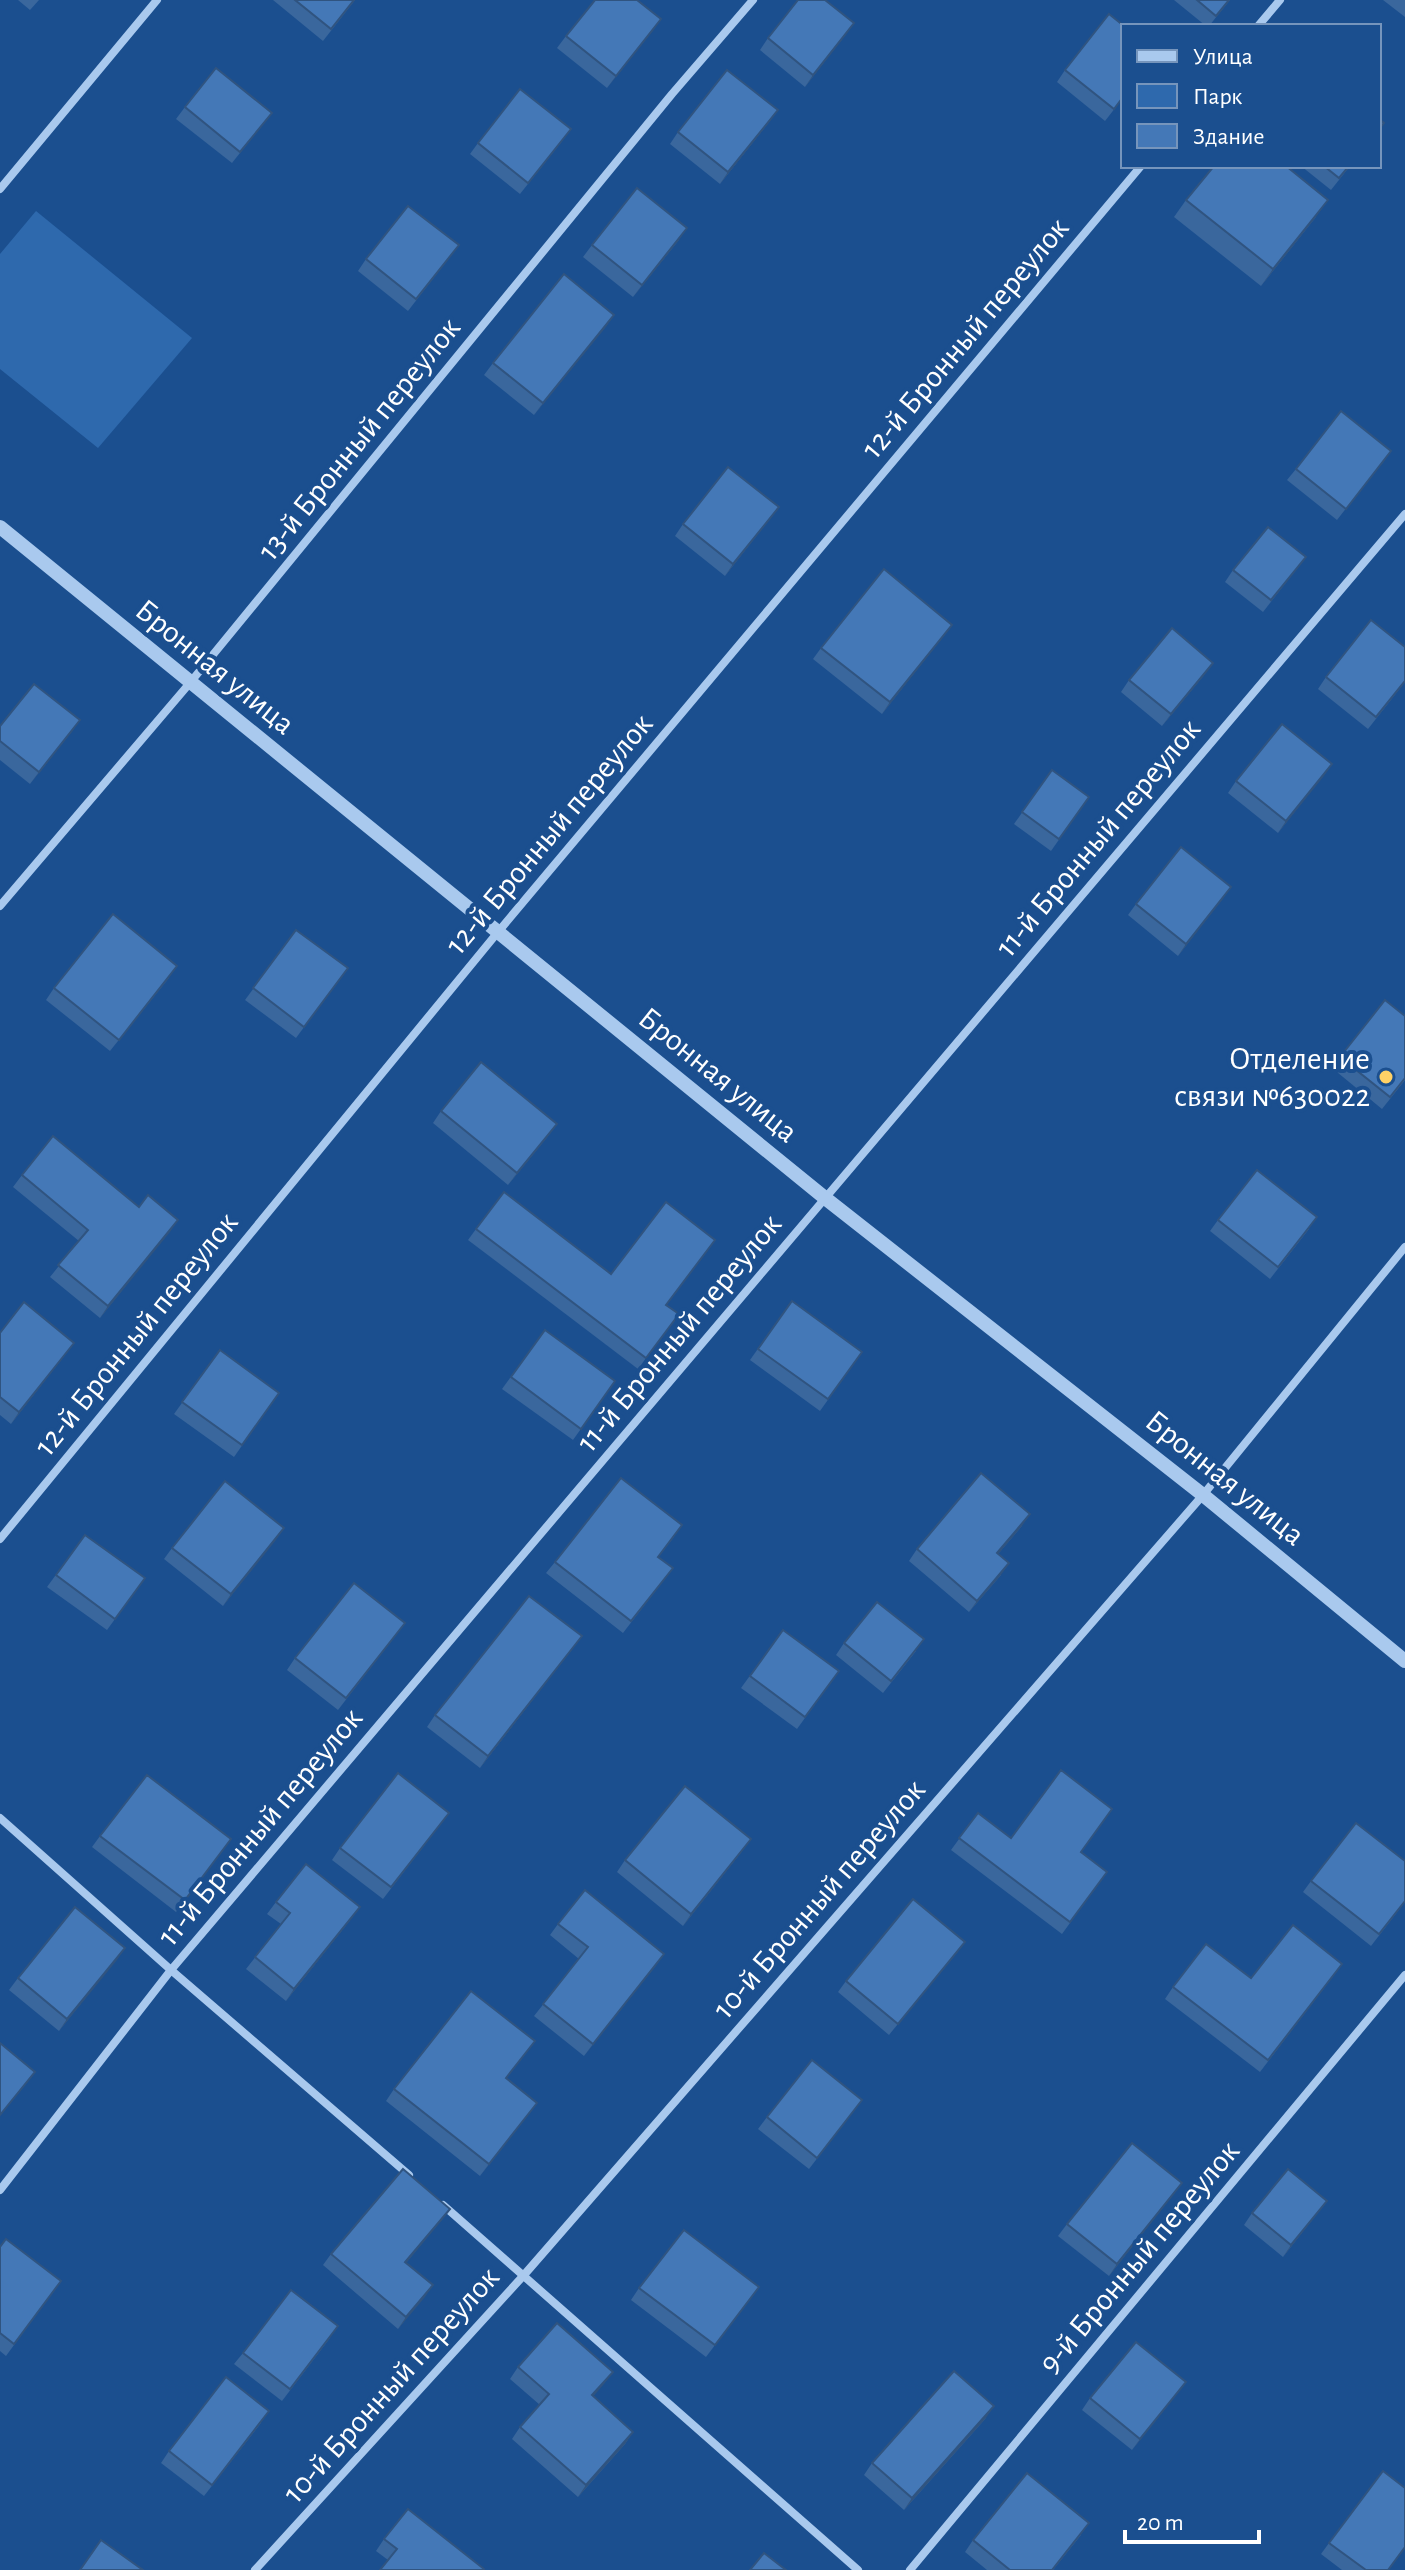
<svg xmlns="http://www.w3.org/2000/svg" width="1405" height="2570" viewBox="0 0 1405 2570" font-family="'Alegreya Sans',sans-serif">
  <rect width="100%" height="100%" fill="#1b4f8f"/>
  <polygon fill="#2e69ad" points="36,211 192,338 98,448 0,369 0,254"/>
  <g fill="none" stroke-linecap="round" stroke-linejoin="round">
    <g stroke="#a9c9ee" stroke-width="8">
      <polyline points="1258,26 1280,0"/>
      <polyline points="0,189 157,0"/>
      <polyline points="0,906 189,684 672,94 753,0"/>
      <polyline points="0,1539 498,932 1141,166"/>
      <polyline points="0,1818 171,1970 409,2175"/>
      <polyline points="0,2190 171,1970 1405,514"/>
      <polyline points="443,2205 858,2570"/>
      <polyline points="255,2570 524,2275 1203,1495 1405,1247"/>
      <polyline points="910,2570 1405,1975"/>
    </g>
    <polyline stroke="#a9c9ee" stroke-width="14" points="0,527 825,1198 1203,1495 1405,1661"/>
  </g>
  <g fill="#3a679d">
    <polygon points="18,0 39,0 30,10"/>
    <polygon points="273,0 355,0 323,41"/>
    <polygon points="1174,0 1230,0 1209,26 1206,26"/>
    <polygon points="1383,0 1405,0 1405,17"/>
    <polygon points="661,19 607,88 557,48 566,36"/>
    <polygon points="854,23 805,87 760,50 768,38"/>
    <polygon points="1123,26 1123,98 1105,121 1057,82 1065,70"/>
    <polygon points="185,107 263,124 232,163 176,119"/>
    <polygon points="770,121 720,184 670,144 678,132"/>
    <polygon points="563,140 520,194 470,154 478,143"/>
    <polygon points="1301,166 1350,166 1331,190"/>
    <polygon points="1186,200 1316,217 1261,286 1174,217"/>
    <polygon points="679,240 633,297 583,257 592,245"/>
    <polygon points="459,245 408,311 358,271 366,259"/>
    <polygon points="614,315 534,415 484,375 493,363"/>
    <polygon points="1391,451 1337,520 1287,480 1296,469"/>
    <polygon points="779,507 725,576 675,536 683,524"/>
    <polygon points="1306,557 1263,612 1225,582 1233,570"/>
    <polygon points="952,625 882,714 813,659 821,648"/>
    <polygon points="1405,647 1405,682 1368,729 1318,689 1326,677"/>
    <polygon points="1205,674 1162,726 1121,692 1129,680"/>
    <polygon points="80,720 30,784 0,760 0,726"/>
    <polygon points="1332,764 1278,833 1228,793 1236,781"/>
    <polygon points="1052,770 1089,797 1051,851 1014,824"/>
    <polygon points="1231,887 1178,956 1128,915 1136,904"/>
    <polygon points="296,930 348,968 296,1038 245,1000"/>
    <polygon points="169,978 110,1051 46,1000 54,988"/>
    <polygon points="1340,1057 1405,1080 1382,1109 1332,1068"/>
    <polygon points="441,1111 549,1135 508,1185 433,1123"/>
    <polygon points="22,1175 139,1207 178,1220 100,1318 50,1277 79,1241 13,1187"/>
    <polygon points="1218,1220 1309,1229 1270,1279 1210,1231"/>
    <polygon points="476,1229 611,1274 670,1326 638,1369 468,1240"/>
    <polygon points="792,1301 862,1352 820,1411 750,1360"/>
    <polygon points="545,1330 615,1381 573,1440 502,1389"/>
    <polygon points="0,1333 74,1343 11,1424 0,1415"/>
    <polygon points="220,1350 279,1393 234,1457 174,1414"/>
    <polygon points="1022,1526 998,1554 1001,1575 969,1612 909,1561 917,1549"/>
    <polygon points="284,1528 223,1606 164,1559 172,1548"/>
    <polygon points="85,1535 145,1578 107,1630 47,1587"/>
    <polygon points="674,1537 658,1557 673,1568 623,1633 546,1573 555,1562"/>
    <polygon points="405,1623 338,1710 287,1670 295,1658"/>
    <polygon points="783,1630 839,1671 797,1729 741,1688"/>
    <polygon points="582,1636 480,1768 427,1727 435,1715"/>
    <polygon points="844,1643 916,1651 883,1693 836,1655"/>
    <polygon points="449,1813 383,1899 332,1860 340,1848"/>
    <polygon points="978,1813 1011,1838 1081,1852 1107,1872 1062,1934 951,1850"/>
    <polygon points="100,1836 223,1850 176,1912 92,1847"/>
    <polygon points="743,1850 683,1926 617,1872 625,1860"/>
    <polygon points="1405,1861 1405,1902 1371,1946 1303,1892 1311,1881"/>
    <polygon points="276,1902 351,1919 286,2001 246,1969 281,1924 267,1914"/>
    <polygon points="558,1924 664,1954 584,2056 534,2016 579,1959 550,1935"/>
    <polygon points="965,1942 889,2035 838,1992 846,1981"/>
    <polygon points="125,1948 59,2031 9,1990 18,1978"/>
    <polygon points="1334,1975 1260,2072 1165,1999 1173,1987 1251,1978"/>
    <polygon points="526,2053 506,2078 537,2103 480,2176 386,2101 394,2089"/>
    <polygon points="862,2100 809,2169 758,2129 767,2117"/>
    <polygon points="1182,2183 1109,2276 1058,2236 1067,2224"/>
    <polygon points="1327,2201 1283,2257 1244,2225 1252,2213"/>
    <polygon points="450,2209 406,2263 433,2285 398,2329 323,2265 331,2254"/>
    <polygon points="0,2247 61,2281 6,2356 0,2351"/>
    <polygon points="759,2287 706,2357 631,2300 639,2288"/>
    <polygon points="330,2338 282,2401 234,2364 243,2353"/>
    <polygon points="518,2367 613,2372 593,2396 633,2432 625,2444 578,2497 512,2439 520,2427 540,2405 510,2379"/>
    <polygon points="1186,2382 1132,2450 1082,2410 1090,2398"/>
    <polygon points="986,2418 904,2510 864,2475 872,2463"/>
    <polygon points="261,2423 204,2496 161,2463 169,2451"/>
    <polygon points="1081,2535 1053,2570 987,2570 965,2552 973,2540"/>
    <polygon points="384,2539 483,2570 388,2560 376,2551"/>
    <polygon points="1329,2543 1388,2570 1342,2570 1321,2554"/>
  </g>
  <g fill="#305480">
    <polygon points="661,19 653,31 607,88 616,76"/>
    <polygon points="854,23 846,35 805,87 813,75"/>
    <polygon points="778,110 770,121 720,184 728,172"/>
    <polygon points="1328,200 1316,217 1261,286 1273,269"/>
    <polygon points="687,228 679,240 633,297 642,285"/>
    <polygon points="614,315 606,327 534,415 543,403"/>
    <polygon points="1391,451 1383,463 1337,520 1346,509"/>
    <polygon points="779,507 770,518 725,576 733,564"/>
    <polygon points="952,625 944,636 882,714 890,702"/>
    <polygon points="1213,663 1205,674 1162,726 1171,714"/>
    <polygon points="80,720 72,732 30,784 39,772"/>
    <polygon points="1332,764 1324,776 1278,833 1286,821"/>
    <polygon points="1231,887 1223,899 1178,956 1186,944"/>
    <polygon points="177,966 169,978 110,1051 119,1040"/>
    <polygon points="557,1124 549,1135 508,1185 517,1173"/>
    <polygon points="178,1220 170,1232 100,1318 108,1306"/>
    <polygon points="74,1343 66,1354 11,1424 19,1412"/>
    <polygon points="1030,1514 1022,1526 989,1565 997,1553"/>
    <polygon points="284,1528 276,1540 223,1606 231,1594"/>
    <polygon points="1009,1563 1001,1575 969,1612 977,1601"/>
    <polygon points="582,1636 573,1648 480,1768 488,1756"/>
    <polygon points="751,1839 743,1850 683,1926 691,1914"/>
    <polygon points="360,1907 351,1919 286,2001 294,1989"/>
    <polygon points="965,1942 957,1953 889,2035 898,2024"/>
    <polygon points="125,1948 117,1960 59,2031 67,2019"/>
    <polygon points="664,1954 656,1966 584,2056 593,2044"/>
    <polygon points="35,2072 27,2083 0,2116 0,2115"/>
    <polygon points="537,2103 529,2114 480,2176 489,2164"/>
    <polygon points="1182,2183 1173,2195 1109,2276 1117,2264"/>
    <polygon points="1327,2201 1318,2212 1283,2257 1291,2245"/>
    <polygon points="450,2209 442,2220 397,2274 405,2262"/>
    <polygon points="433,2285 425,2297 398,2329 406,2317"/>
    <polygon points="613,2372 604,2384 584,2407 592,2395"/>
    <polygon points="1186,2382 1177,2394 1132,2450 1140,2439"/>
    <polygon points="994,2406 986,2418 904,2510 912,2498"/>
    <polygon points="633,2432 625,2444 578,2497 586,2485"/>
  </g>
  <g fill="#4478b7" stroke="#305480" stroke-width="2">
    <polygon points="295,0 354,0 331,29"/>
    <polygon points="595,0 637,0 661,19 616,76 566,36"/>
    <polygon points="798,0 825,0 854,23 813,75 768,38"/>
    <polygon points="1197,0 1229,0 1216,16"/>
    <polygon points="1109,14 1124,26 1123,97 1114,109 1065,70"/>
    <polygon points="216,68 272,113 240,152 185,107"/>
    <polygon points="727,70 778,110 728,172 678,132"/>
    <polygon points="520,89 571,129 528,183 478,143"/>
    <polygon points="1379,119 1384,123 1379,129"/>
    <polygon points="1214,166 1286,166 1328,200 1273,269 1186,200"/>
    <polygon points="1324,166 1349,166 1339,178"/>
    <polygon points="637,188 687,228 642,285 592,245"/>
    <polygon points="408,206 459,245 416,299 366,259"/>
    <polygon points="564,274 614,315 543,403 493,363"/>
    <polygon points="1341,411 1391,451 1346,509 1296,469"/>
    <polygon points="728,467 779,507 733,564 683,524"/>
    <polygon points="1268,527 1306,557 1271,600 1233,570"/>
    <polygon points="884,569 952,625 890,702 821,648"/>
    <polygon points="1371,620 1405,647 1405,681 1376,717 1326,677"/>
    <polygon points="1172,628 1213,663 1171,714 1129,680"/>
    <polygon points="34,684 80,720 39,772 0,741 0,726"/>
    <polygon points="1282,724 1332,764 1286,821 1236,781"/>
    <polygon points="1052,770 1089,797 1059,839 1022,812"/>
    <polygon points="1181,847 1231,887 1186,944 1136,904"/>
    <polygon points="113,914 177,966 119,1040 54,988"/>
    <polygon points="296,930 348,968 304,1027 253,988"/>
    <polygon points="1385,1000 1405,1016 1405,1078 1390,1097 1340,1057"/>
    <polygon points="481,1062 557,1124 517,1173 441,1111"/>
    <polygon points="53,1136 139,1207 148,1195 178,1220 108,1306 58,1265 88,1230 22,1175"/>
    <polygon points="1257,1170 1317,1217 1278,1267 1218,1220"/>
    <polygon points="504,1192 611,1274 666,1202 715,1240 666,1305 679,1314 646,1358 476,1229"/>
    <polygon points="792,1301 862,1352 828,1399 758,1349"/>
    <polygon points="24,1302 74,1343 19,1412 0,1397 0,1333"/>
    <polygon points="545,1330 615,1381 581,1429 511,1377"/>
    <polygon points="220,1350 279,1393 242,1445 182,1402"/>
    <polygon points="981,1473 1030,1514 997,1553 1009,1563 977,1601 917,1549"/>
    <polygon points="621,1478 682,1525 658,1557 673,1568 631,1621 555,1562"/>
    <polygon points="225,1481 284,1528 231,1594 172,1548"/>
    <polygon points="85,1535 145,1578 115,1619 56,1575"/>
    <polygon points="354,1583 405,1623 346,1698 295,1658"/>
    <polygon points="529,1596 582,1636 488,1756 435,1715"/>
    <polygon points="877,1602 924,1639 891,1681 844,1643"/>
    <polygon points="783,1630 839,1671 805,1717 750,1676"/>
    <polygon points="1061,1770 1112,1809 1081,1852 1107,1872 1070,1922 959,1838 978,1813 1011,1838"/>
    <polygon points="398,1773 449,1813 391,1887 340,1848"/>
    <polygon points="147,1775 231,1839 185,1900 100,1836"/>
    <polygon points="685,1786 751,1839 691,1914 625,1860"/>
    <polygon points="1356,1823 1405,1861 1405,1901 1379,1934 1311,1881"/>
    <polygon points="306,1864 360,1907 294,1989 255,1957 290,1913 276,1902"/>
    <polygon points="585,1890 664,1954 593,2044 543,2004 588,1947 558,1924"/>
    <polygon points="913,1899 965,1942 898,2024 846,1981"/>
    <polygon points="75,1907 125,1948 67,2019 18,1978"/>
    <polygon points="1293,1925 1342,1964 1268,2060 1173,1987 1206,1944 1251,1978"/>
    <polygon points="471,1991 535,2041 506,2078 537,2103 489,2164 394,2089"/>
    <polygon points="0,2043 35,2072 0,2115"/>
    <polygon points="812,2060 862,2100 817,2158 767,2117"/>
    <polygon points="1132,2143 1182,2183 1117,2264 1067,2224"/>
    <polygon points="403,2169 450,2209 405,2262 433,2285 406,2317 331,2254"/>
    <polygon points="1288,2169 1327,2201 1291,2245 1252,2213"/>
    <polygon points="684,2230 759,2287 715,2345 639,2288"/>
    <polygon points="6,2239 61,2281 14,2344 0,2333 0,2247"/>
    <polygon points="291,2290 338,2326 290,2389 243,2353"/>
    <polygon points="557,2323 613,2372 592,2395 633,2432 586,2485 520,2427 549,2394 518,2367"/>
    <polygon points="1136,2342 1186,2382 1140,2439 1090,2398"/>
    <polygon points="954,2371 994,2406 912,2498 872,2463"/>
    <polygon points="226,2377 269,2411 212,2485 169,2451"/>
    <polygon points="1383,2471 1405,2488 1405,2547 1388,2570 1366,2570 1329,2543"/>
    <polygon points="1027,2473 1089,2523 1052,2570 1010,2570 973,2540"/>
    <polygon points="408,2509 484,2569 483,2570 380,2570 397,2549 384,2539"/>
    <polygon points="101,2540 143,2570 80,2570"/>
    <polygon points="764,2553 786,2570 750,2570"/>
  </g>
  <circle fill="#ffd166" stroke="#1b4f8f" stroke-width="3" cx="1386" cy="1077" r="8"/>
  <g text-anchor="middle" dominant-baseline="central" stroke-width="8" stroke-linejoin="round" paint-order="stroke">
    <g font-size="32" fill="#fff" stroke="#1b4f8f">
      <text transform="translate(965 338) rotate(-50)">12-й Бронный переулок</text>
      <text transform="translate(359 439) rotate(-51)">13-й Бронный переулок</text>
      <text transform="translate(215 667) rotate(39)">Бронная улица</text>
      <text transform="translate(549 834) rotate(-50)">12-й Бронный переулок</text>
      <text transform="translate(1098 838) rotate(-50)">11-й Бронный переулок</text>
      <text transform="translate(718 1075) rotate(39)">Бронная улица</text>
      <text transform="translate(679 1333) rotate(-50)">11-й Бронный переулок</text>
      <text transform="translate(136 1334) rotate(-51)">12-й Бронный переулок</text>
      <text transform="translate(1225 1478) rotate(39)">Бронная улица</text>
      <text transform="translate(260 1827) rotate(-50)">11-й Бронный переулок</text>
      <text transform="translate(819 1899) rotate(-49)">10-й Бронный переулок</text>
      <text transform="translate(1139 2257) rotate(-50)">9-й Бронный переулок</text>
      <text transform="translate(391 2385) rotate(-48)">10-й Бронный переулок</text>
    </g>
    <g font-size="32" fill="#fff" stroke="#1b4f8f" text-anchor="end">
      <text x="1370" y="1059">Отделение<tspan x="1370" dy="37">связи №630022</tspan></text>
    </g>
  </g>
  <rect x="1121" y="24" width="260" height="144" fill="#1b4f8f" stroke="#7695bc" stroke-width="2"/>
  <rect x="1137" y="50" width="40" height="12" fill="#a9c9ee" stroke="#7695bc" stroke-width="2"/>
  <text x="1193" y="64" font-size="24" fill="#ffffff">Улица</text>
  <rect x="1137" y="84" width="40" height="24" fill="#2e69ad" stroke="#7695bc" stroke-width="2"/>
  <text x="1193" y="104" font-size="24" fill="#ffffff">Парк</text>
  <rect x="1137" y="124" width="40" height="24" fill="#4478b7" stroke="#7695bc" stroke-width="2"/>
  <text x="1193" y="144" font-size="24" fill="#ffffff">Здание</text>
  <path d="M1125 2530v12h134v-12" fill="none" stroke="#ffffff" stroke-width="4"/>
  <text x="1137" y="2530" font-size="24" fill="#ffffff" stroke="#1b4f8f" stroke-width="6" paint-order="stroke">20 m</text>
</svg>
